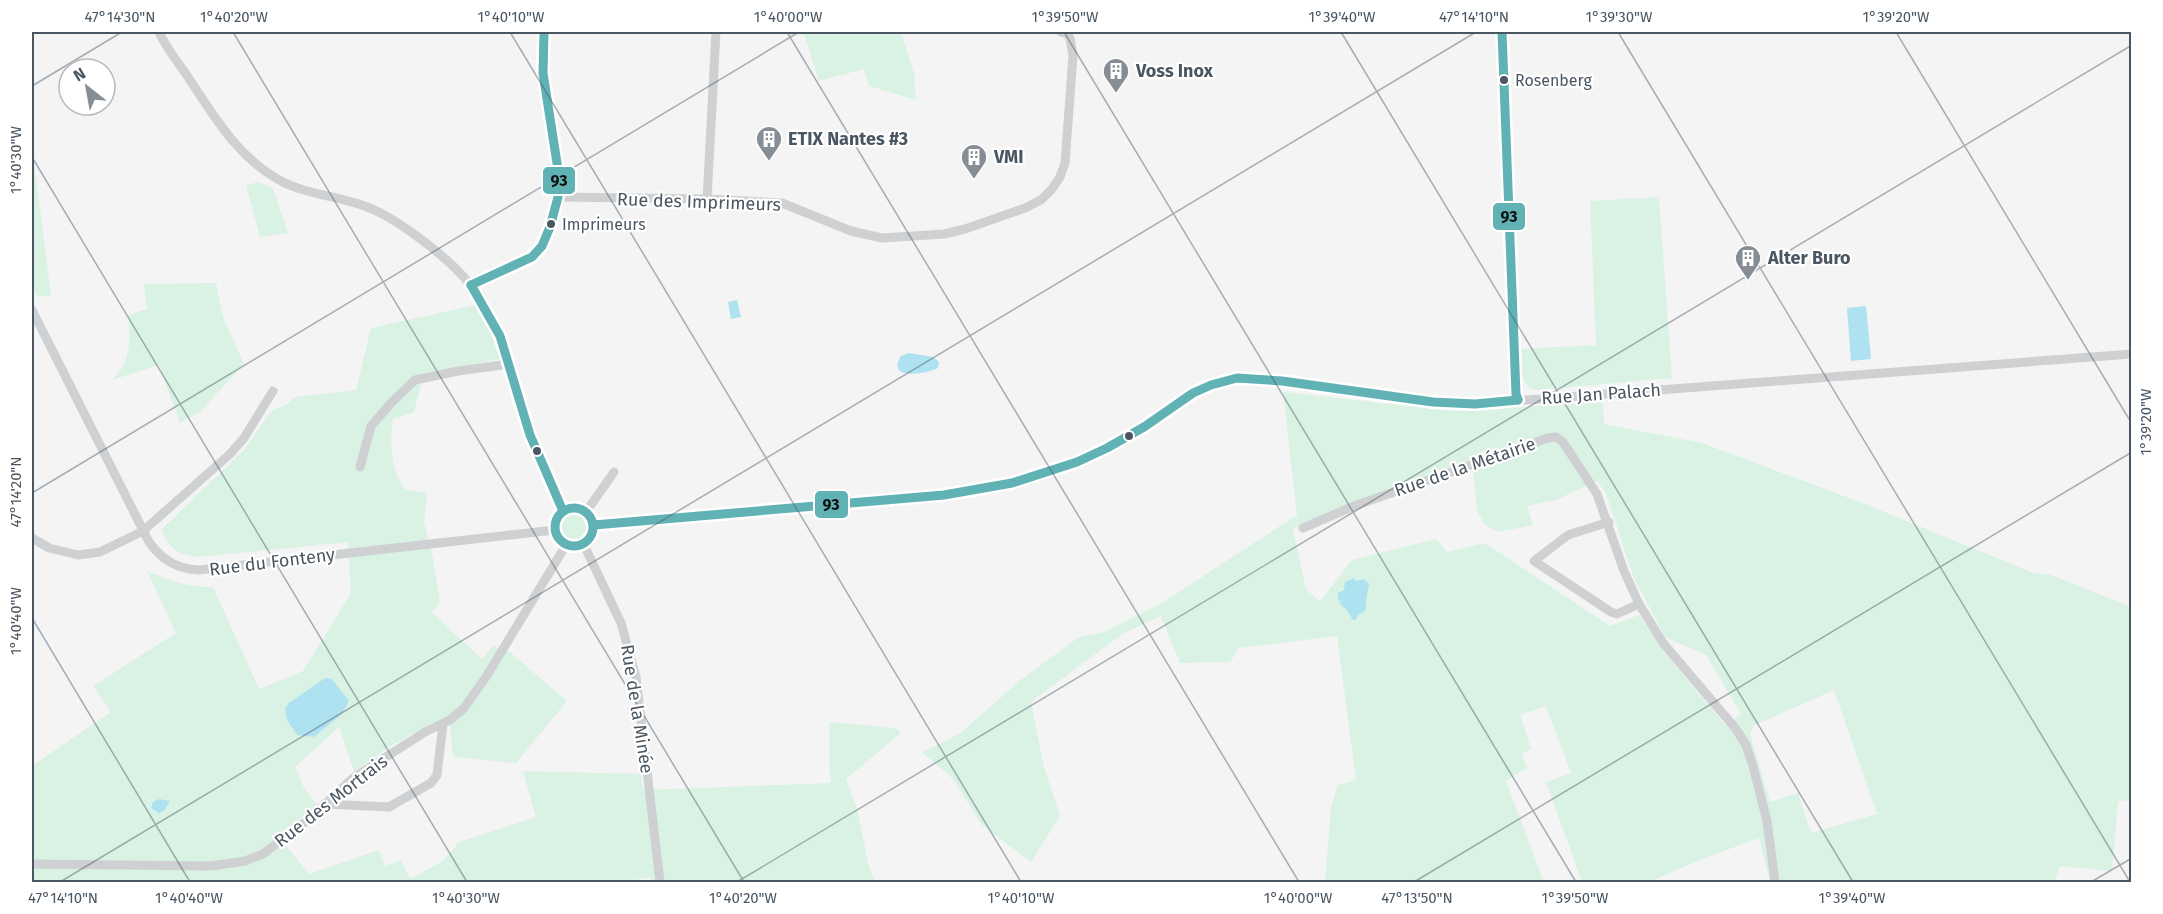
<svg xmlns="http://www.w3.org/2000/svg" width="2163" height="914" viewBox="0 0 2163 914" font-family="'Fira Sans',sans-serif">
  <rect width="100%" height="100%" fill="#f4f4f4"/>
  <g fill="#d9f2e3" fill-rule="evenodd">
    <polygon points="814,32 901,32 914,73 916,100 869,86 864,69 819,81 804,34"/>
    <polygon points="32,146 51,295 37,297 32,285"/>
    <polygon points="259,182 273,188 288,233 260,237 246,185"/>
    <polygon points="1659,197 1672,378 1536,390 1529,388 1522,378 1521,349 1596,345 1590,201"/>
    <path d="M216 283 223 317 244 364 200 412 180 423 159 365 112 380C131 362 131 339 128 315L147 309 144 284Z"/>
    <path d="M476 305 490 331 500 359 424 373 414 412 393 419C390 442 390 470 405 489L427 493 424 522 433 558 440 603 431 612 482 659 493 646 511 653 567 701 516 763 453 757 450 724 432 723 389 747 354 772 339 727 295 767 303 786 317 805 279 837 309 874 379 850 385 866 401 860 410 879 443 861 459 842 536 817 523 771 641 774 643 790 831 783 829 764 830 722 896 728 901 733 846 779 858 812 868 863 875 882H652L650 877 623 882H34L33 860H32V762L35 764 111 712 93 686 176 633 147 571C169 580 189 588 213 587L259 689 303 671 351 593 348 542 198 557C175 554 172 549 161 530L244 450 272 410 286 405 295 397 356 390 371 328ZM285 709 329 724 314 737 297 735 287 720Z"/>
    <path d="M1283 392 1452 411 1603 402 1604 424 1702 443 1860 502 2031 572 2051 575 2131 607V800L2118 801 2112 871 2060 866 2054 882H1770L1759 838 1702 859 1649 882H1582L1546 782 1571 773 1546 706 1520 715 1531 749 1522 754 1527 768 1506 781 1544 882H1325L1331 809 1337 785 1356 780 1337 636 1239 648 1230 662 1180 663 1161 616 1124 633 1031 702 1044 767 1060 816 1031 862 982 825 953 779 922 752 959 734 1022 679 1079 637 1104 632 1162 603 1297 515ZM1472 459 1477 511 1485 525 1498 532 1533 525 1527 506 1556 500 1597 481 1606 493 1633 576 1665 637 1706 655 1741 714 1726 726 1664 652 1639 615 1610 626 1485 543 1447 552 1436 539 1352 560 1320 602 1306 589 1293 530 1302 523ZM1834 690 1877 814 1811 833 1798 793 1770 802 1750 734 1753 726Z"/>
    <circle cx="574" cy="527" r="14"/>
  </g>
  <g fill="#aee2f0">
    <polygon points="737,300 741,317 731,319 728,302"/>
    <polygon points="1866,306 1871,359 1851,361 1847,308"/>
    <path d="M909 353 933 357 939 362 938 368C927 374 885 381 901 356Z"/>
    <path d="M1354 578 1356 581 1364 579 1369 584C1367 593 1366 602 1365 611L1358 615 1355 620H1353L1347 610 1339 603 1342 602 1338 600V593L1344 590 1345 582Z"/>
    <polygon points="325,678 332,679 349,701 342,714 314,737 297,735 287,720 285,709 289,703"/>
    <polygon points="159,799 170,801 164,811 159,813 151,808 153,802"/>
  </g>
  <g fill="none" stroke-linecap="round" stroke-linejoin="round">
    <g stroke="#ced0d2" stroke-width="9">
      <path d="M159 32C166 48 178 62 188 77 214 116 238 158 281 181 308 195 339 196 367 207 397 218 452 260 471 286 505 330 512 385 531 436 540 462 554 486 563 511"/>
      <polyline points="1502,32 1516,394 1518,400"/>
      <polyline points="558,197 707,199 782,203 851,231 882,238 944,234 965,229 1025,208 1041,200 1052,189 1060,177 1065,163 1073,56 1070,38 1066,33 1061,32"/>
      <polyline points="707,199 716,32"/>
      <polyline points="471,285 532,257 542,246 550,227 558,197 559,176 543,73 544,32"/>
      <path d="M32 310 149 542C162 560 177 569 199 570L555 530"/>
      <polyline points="360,467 371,426 391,403 415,380 458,371 509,364"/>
      <circle cx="574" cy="527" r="19"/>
      <polyline points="586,512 614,472"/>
      <polyline points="1609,522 1568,535 1534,561 1611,612 1617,614 1639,604"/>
      <polyline points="594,525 944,495 1012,483 1077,462 1107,448 1144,427 1193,393 1211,385 1237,378 1282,381 1433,402 1475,404 2132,354"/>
      <polyline points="1303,528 1354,506 1548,438 1556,437 1563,442 1597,494 1624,571 1639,604 1663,643 1736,729 1746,745 1753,766 1767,821 1775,882"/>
      <polyline points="32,538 49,548 78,555 100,552 143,531 230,454 244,438 273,391"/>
      <polyline points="584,545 621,623 636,677 660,882"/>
      <polyline points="324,804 389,807 431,783 437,775 443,724"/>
      <polyline points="32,864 211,866 245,861 263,854 308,820 353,778 425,732 450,720 464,708 486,677 566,545"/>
    </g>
    <g stroke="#fff" stroke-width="14">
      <g id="bus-1">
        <polyline points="1502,32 1516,394 1518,400"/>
        <polyline points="471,285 532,257 542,246 550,227 558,197 559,176 543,73 544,32"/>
        <polyline points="471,285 500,336 530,435 563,511"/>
        <circle cx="574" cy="527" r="19"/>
        <polyline points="594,525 944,495 1012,483 1077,462 1107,448 1144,427 1193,393 1211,385 1237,378 1282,381 1433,402 1475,404 1518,400"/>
      </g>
    </g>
    <use href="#bus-1" stroke="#61b2b5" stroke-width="9"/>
  </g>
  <path fill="none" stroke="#4a5661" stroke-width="1.5" stroke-opacity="0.45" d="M233 32 744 882M510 32 1021 882M787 32 1299 882M1064 32 1576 882M1341 32 1853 882M1618 32 2130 882M1896 32 2132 424M32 86 122 32M32 157 467 882M32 493 799 32M32 618 190 882M60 882 1476 32M737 882 2132 45M1414 882 2132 452M2091 882 2132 858"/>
  <defs>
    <g id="building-pin" transform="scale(1.35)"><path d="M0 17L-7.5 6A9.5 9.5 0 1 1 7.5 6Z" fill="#868d94" stroke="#fff"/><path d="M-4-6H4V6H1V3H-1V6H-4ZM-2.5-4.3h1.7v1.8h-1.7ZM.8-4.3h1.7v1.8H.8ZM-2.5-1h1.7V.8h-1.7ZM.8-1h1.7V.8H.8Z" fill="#fff"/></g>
  </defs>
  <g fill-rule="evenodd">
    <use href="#building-pin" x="1116" y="71"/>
    <use href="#building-pin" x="769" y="139"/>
    <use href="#building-pin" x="974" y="157"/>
    <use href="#building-pin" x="1748" y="258"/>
  </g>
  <g fill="#4a5661" stroke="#fff" stroke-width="2">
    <circle cx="1504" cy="80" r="5"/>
    <circle cx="551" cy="224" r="5"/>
    <circle cx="1129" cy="436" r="5"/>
    <circle cx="537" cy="451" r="5"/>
  </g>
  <g text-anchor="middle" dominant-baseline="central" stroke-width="4.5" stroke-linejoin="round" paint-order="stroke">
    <g font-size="16" fill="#4a5661" stroke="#fff" text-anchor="start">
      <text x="1515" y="80">Rosenberg</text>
      <text x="562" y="224">Imprimeurs</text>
    </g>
    <g font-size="18" font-weight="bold" fill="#4a5661" stroke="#fff" text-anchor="start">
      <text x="1136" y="71">Voss Inox</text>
      <text x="788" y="139">ETIX Nantes #3</text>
      <text x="994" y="157">VMI</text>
      <text x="1768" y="258">Alter Buro</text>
    </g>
    <g font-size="18" fill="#4a5661" stroke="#fff">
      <text transform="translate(699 202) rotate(2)">Rue des Imprimeurs</text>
      <text transform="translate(1601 394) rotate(-4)">Rue Jan Palach</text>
      <text transform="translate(1465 467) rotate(-19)">Rue de la Métairie</text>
      <text transform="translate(272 562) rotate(-7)">Rue du Fonteny</text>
      <text transform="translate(637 709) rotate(81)">Rue de la Minée</text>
      <text transform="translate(331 801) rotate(-38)">Rue des Mortrais</text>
    </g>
  </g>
  <g stroke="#fff" stroke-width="2">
    <rect x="542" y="166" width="34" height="29" rx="6" fill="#61b2b5"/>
    <rect x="1492" y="202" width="34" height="29" rx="6" fill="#61b2b5"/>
    <rect x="814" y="490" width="35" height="29" rx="6" fill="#61b2b5"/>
  </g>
  <g font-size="16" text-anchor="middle" font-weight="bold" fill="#111">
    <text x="559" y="186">93</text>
    <text x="1509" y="222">93</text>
    <text x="831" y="510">93</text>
  </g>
  <rect width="2163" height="914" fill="none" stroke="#ffffff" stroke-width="66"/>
  <g transform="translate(87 87) rotate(329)"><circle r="28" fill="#ffffff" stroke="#b7bbc0" stroke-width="1.5"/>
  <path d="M0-4.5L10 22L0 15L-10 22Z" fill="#868d94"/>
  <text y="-9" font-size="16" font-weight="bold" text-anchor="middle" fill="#4a5661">N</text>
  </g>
  <rect x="33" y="33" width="2097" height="848" fill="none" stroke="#4a5661" stroke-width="2"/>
  <g font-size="15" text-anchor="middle" fill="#4a5661">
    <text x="120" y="22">47°14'30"N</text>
    <text x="234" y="22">1°40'20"W</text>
    <text x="511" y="22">1°40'10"W</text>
    <text x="788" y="22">1°40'00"W</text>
    <text x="1065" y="22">1°39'50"W</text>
    <text x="1342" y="22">1°39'40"W</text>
    <text x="1474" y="22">47°14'10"N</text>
    <text x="1619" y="22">1°39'30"W</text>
    <text x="1896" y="22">1°39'20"W</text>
    <text transform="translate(16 160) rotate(-90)" y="5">1°40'30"W</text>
    <text transform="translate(2146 422) rotate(-90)" y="5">1°39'20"W</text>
    <text transform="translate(16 492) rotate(-90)" y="5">47°14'20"N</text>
    <text transform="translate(16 621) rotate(-90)" y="5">1°40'40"W</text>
    <text x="63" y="903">47°14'10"N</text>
    <text x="189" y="903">1°40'40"W</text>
    <text x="466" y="903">1°40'30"W</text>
    <text x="743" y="903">1°40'20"W</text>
    <text x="1021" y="903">1°40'10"W</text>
    <text x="1298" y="903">1°40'00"W</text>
    <text x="1417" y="903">47°13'50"N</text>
    <text x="1575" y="903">1°39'50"W</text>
    <text x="1852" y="903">1°39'40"W</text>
  </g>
</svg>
